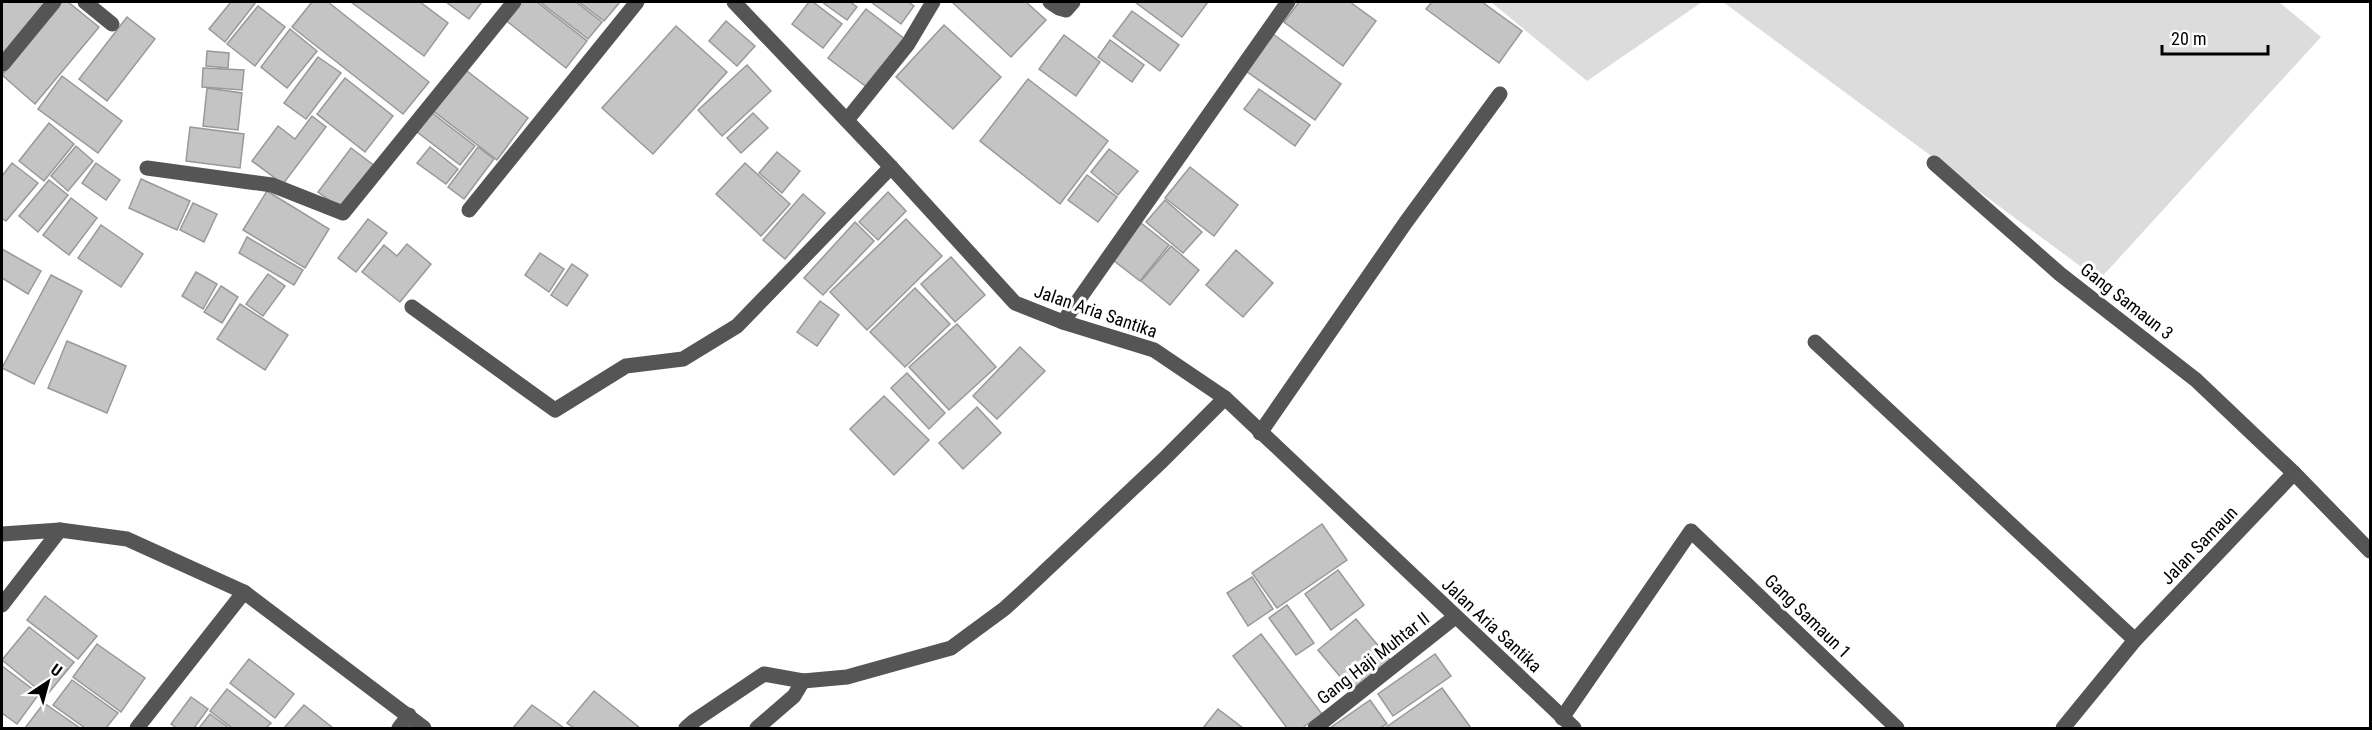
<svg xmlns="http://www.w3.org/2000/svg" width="2372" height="730" viewBox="0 0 2372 730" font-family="'Roboto Condensed',sans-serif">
  <rect width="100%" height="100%" fill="#fff"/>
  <g fill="#dcdcdc">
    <polygon points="1491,2 1702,2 1587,81"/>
    <polygon points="1723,2 2279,2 2321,37 2099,280"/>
  </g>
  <g fill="#c4c4c4" stroke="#999" stroke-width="1.5">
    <polygon points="2,2 46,2 2,56"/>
    <polygon points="62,2 68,2 99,27 35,104 2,75"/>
    <polygon points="231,2 256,2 225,42 209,29"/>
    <polygon points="312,2 328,2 429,82 403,114 292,27"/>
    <polygon points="351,2 420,2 448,23 424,56"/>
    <polygon points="446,2 482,2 469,19"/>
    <polygon points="518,2 537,2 587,41 566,68 504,19"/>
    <polygon points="540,2 576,2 602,22 588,39"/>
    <polygon points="579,2 620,2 604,21"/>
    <polygon points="809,2 813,2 842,24 823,48 792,24"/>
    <polygon points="822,2 850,2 857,7 847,20"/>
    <polygon points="871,2 908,2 914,6 901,24"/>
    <polygon points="952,2 1026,2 1046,20 1011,57"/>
    <polygon points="1135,2 1208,2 1182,37"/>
    <polygon points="1299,2 1350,2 1376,21 1343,66 1284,22"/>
    <polygon points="1432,2 1482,2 1522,31 1499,63 1426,9"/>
    <polygon points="258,6 285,27 255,66 227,44"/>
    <polygon points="866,9 906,40 868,88 828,58"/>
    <polygon points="1132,11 1179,45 1160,71 1113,36"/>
    <polygon points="127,17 155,39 107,101 79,79"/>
    <polygon points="726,21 755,46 737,66 709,41"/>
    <polygon points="944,25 1001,77 953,129 896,77"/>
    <polygon points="676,26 727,72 653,154 602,108"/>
    <polygon points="290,29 317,51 287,88 261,67"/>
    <polygon points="1273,34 1341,84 1315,120 1246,71"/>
    <polygon points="1064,35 1100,62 1076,96 1039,69"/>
    <polygon points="1110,40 1144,65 1132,82 1098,57"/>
    <polygon points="207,51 229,53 228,68 206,66"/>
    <polygon points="318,57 341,73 306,119 284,103"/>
    <polygon points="747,65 771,91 722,136 698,110"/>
    <polygon points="203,68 244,70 242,90 202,87"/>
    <polygon points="463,68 528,118 497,160 432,110"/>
    <polygon points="62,76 122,121 98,153 38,109"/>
    <polygon points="345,78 393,116 365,152 317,114"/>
    <polygon points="1028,79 1108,141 1060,204 980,141"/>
    <polygon points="207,88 242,93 238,130 203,126"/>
    <polygon points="1259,89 1310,125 1295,146 1244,109"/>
    <polygon points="427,109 475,146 460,165 412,128"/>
    <polygon points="753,113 768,128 741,153 727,138"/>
    <polygon points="312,116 326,127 283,184 252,161 278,126 295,139"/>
    <polygon points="49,123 74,144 44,181 19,161"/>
    <polygon points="190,127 244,134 240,168 186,161"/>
    <polygon points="76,146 93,161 68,191 51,176"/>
    <polygon points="430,147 458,169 446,184 417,163"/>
    <polygon points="478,147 494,159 464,199 448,187"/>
    <polygon points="351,148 376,167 343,210 318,192"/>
    <polygon points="1109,149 1138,171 1118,195 1091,172"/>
    <polygon points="777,152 800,171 782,193 759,173"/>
    <polygon points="12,163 38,183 6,221 2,218 2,176"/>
    <polygon points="96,163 120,180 106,200 82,183"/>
    <polygon points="745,163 790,204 761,236 716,194"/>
    <polygon points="1190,167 1238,205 1214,236 1165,198"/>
    <polygon points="1087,175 1117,197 1098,222 1068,200"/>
    <polygon points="141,179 190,201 177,230 129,208"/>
    <polygon points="49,180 68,195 38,232 19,216"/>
    <polygon points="267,191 329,229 305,268 243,230"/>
    <polygon points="888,192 906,211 878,240 859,222"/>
    <polygon points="803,194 825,213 785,259 763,240"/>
    <polygon points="71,198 97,218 69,255 43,235"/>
    <polygon points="1165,200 1202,232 1183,253 1146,222"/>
    <polygon points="193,203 217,214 204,242 180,230"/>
    <polygon points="368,219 387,233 356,272 338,258"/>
    <polygon points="906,219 942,256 867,330 830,292"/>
    <polygon points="855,222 874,241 823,295 804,278"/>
    <polygon points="1141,223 1169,245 1140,281 1113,260"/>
    <polygon points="101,225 143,254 121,287 78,258"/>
    <polygon points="247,237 303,270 294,285 239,253"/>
    <polygon points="407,244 431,264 400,302 362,272 384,245 397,256"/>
    <polygon points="1171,246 1199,270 1170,305 1141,281"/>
    <polygon points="2,249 41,271 28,294 2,278"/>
    <polygon points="1236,250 1273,283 1243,317 1206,285"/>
    <polygon points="540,253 564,269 549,292 525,275"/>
    <polygon points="951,257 985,295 955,322 921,284"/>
    <polygon points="572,264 588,275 567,306 551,295"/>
    <polygon points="196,272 217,284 203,309 182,296"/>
    <polygon points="268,274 285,286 263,316 246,304"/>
    <polygon points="51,275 82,291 34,384 2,368"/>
    <polygon points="221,286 238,297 222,323 204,312"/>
    <polygon points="915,288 950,324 905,367 870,332"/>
    <polygon points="820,301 839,315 817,346 797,332"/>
    <polygon points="240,304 288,335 265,370 217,339"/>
    <polygon points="957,324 996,367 949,410 909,367"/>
    <polygon points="67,341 126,366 107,413 48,388"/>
    <polygon points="1020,347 1045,371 997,419 973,396"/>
    <polygon points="907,373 945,413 929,429 891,388"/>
    <polygon points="884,396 929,440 894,475 850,429"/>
    <polygon points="977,407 1001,433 963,469 939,443"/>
    <polygon points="1322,524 1347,560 1277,608 1252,573"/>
    <polygon points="1338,570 1364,605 1331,630 1305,594"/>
    <polygon points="1252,577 1273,609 1248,626 1227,593"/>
    <polygon points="45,596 97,636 78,659 27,620"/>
    <polygon points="1287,605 1314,643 1296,655 1269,618"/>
    <polygon points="1356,619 1390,660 1353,692 1318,650"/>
    <polygon points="29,627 74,662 46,696 2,660"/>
    <polygon points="1261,634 1322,714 1302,728 1287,728 1233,656"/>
    <polygon points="97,644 145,678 121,712 73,677"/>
    <polygon points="1435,654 1451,676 1393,716 1378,694"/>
    <polygon points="249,659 294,694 275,718 230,683"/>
    <polygon points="2,666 39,694 17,724 2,713"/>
    <polygon points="72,680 118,713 106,728 85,728 53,705"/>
    <polygon points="1442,688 1471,728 1385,728"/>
    <polygon points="227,689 271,723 266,728 232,728 210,711"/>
    <polygon points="594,691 640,728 574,728 567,723"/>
    <polygon points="191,697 208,709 194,728 177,728 171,724"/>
    <polygon points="1370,700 1387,724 1380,728 1330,728"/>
    <polygon points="44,703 80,728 25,728"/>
    <polygon points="304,705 333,728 284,728"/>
    <polygon points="532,705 564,728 513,728"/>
    <polygon points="1218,709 1243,728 1203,728"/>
    <polygon points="210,714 229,728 199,728"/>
  </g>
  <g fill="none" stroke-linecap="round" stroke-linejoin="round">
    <g stroke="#555" stroke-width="15">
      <polyline points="85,2 112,24"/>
      <polyline points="734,2 891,167 1015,303 1063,322 1154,350 1225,398 1574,728"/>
      <polyline points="1050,2 1059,8 1066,10 1073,2"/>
      <polyline points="3,64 54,2"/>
      <polyline points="847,120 908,44 933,2"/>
      <polyline points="1934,163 2060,274 2196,380 2294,473"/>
      <polyline points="147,168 272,185 343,213 514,2"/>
      <polyline points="469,210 637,2"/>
      <polyline points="412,307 555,410 626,366 683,359 737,326 891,167"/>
      <polyline points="1063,322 1288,2"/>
      <polyline points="1815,342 2135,640"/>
      <polyline points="1260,433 1406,222 1500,94"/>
      <polyline points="2,534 60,530 127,539 244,592 424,728"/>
      <polyline points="2,605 60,530"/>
      <polyline points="1562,718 1691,531 1897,728"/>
      <polyline points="137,728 244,592"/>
      <polyline points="399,728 409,715"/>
      <polyline points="686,728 694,721 764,674 803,681 847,677 951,648 1004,609 1026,589 1162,461 1225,398"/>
      <polyline points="757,728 794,696 803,681"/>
      <polyline points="1315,728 1455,617"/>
      <polyline points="2063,728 2135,640 2294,473 2370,551"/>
    </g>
  </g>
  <g text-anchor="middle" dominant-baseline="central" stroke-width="6" stroke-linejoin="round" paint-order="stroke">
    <g font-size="18" fill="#000" stroke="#fff">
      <text transform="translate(2127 301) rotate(38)">Gang Samaun 3</text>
      <text transform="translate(1096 311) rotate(19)">Jalan Aria Santika</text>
      <text transform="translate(2199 545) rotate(-46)">Jalan Samaun</text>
      <text transform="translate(1808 616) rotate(44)">Gang Samaun 1</text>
      <text transform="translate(1492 625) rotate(43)">Jalan Aria Santika</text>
      <text transform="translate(1373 658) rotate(-38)">Gang Haji Muhtar II</text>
    </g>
  </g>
  <rect width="2372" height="730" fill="none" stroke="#000000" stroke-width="6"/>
  <g transform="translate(48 682) rotate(36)" stroke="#ffffff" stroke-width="4.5" paint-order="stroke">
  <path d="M0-4.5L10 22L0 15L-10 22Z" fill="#000000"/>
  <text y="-9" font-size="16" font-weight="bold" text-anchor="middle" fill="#000000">U</text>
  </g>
  <path d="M2162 45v9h106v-9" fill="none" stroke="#000000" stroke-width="3"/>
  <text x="2171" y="45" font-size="18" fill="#000000" stroke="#ffffff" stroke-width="4.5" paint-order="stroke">20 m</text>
</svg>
